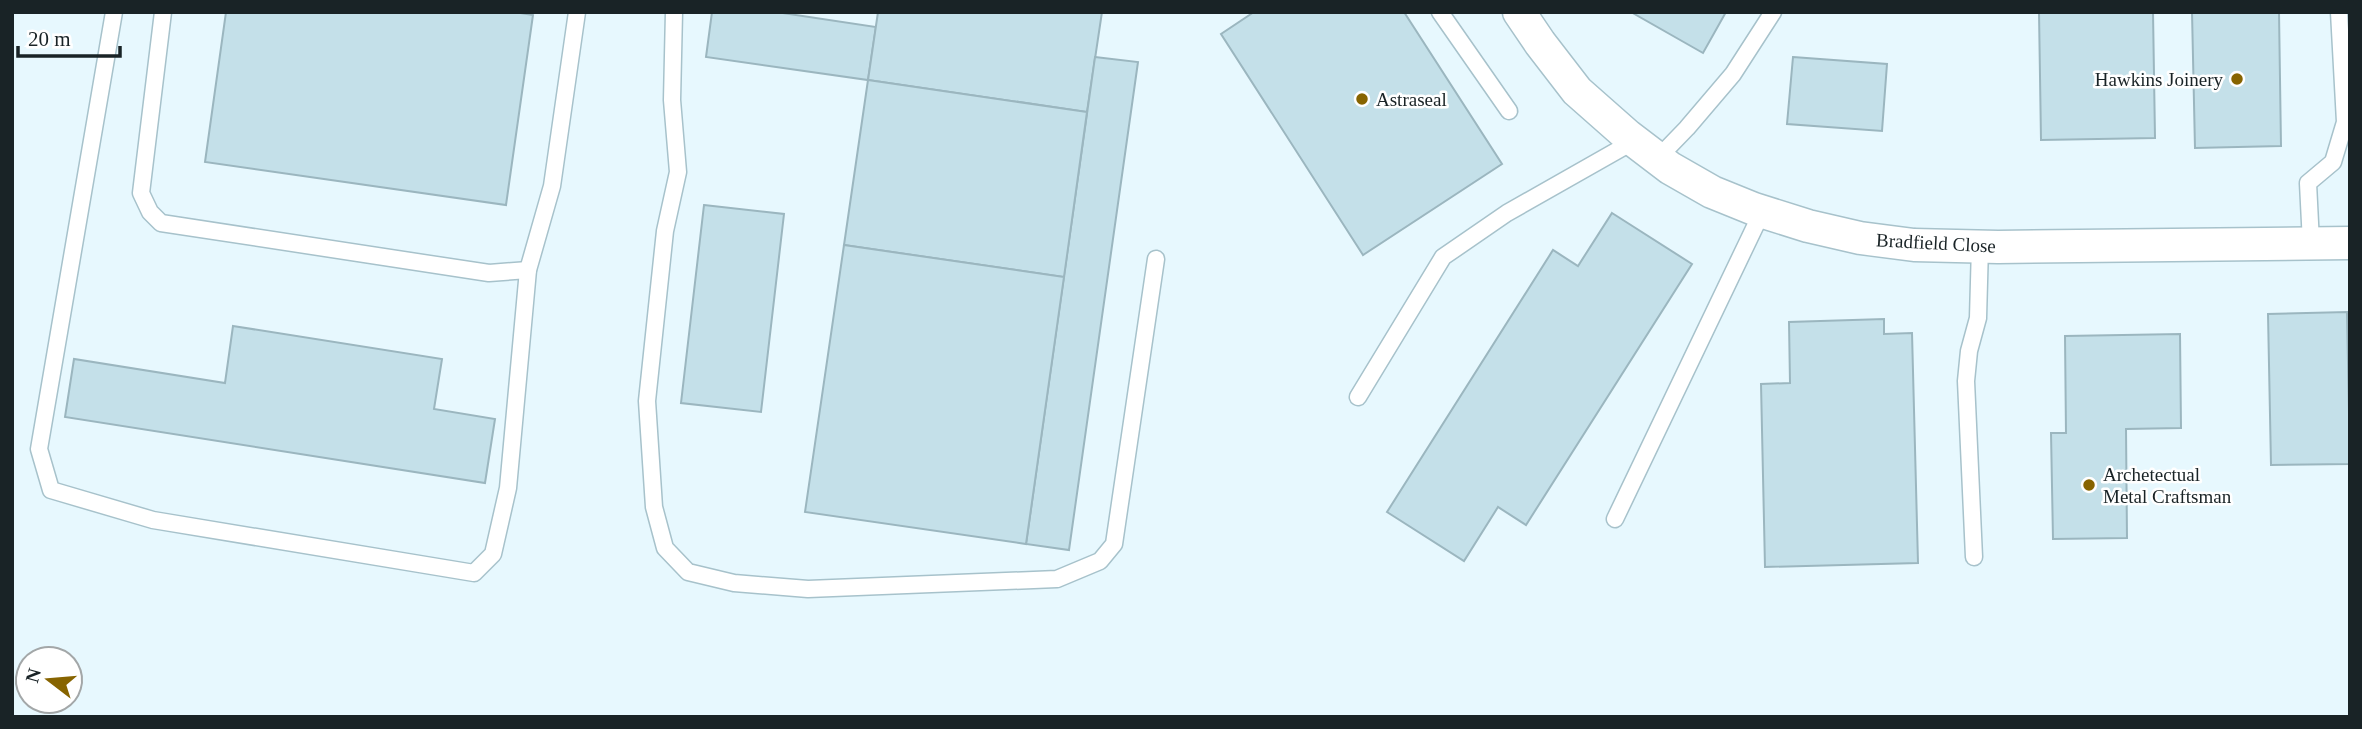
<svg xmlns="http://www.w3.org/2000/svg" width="2362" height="729" viewBox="0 0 2362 729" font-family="Georgia,serif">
  <rect width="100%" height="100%" fill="#e7f8fe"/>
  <g fill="#c4e0e9" stroke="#9bb6bf" stroke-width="2">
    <polygon points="226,12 514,12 533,15 506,205 205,162"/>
    <polygon points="712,12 776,12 876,27 868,80 706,57"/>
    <polygon points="878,12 1102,12 1087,112 868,80"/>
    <polygon points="1254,12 1404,12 1502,164 1363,255 1221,34"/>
    <polygon points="1631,12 1726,12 1703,53"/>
    <polygon points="2039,12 2153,12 2155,138 2041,140"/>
    <polygon points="2192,12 2279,12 2281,146 2195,148"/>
    <polygon points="1095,57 1138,62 1069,550 1026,544"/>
    <polygon points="1793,57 1887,64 1882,131 1787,124"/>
    <polygon points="868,80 1087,112 1064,277 844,245"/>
    <polygon points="704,205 784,214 761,412 681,403"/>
    <polygon points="1612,213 1692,264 1526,525 1498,507 1464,561 1387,512 1553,250 1578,266"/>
    <polygon points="844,245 1064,277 1026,544 805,512"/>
    <polygon points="2347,312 2350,464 2271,465 2268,314"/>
    <polygon points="1884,319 1884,334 1912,333 1918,563 1765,567 1761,384 1790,383 1789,322"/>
    <polygon points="233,326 442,359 434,409 495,419 485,483 65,417 74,359 225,383"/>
    <polygon points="2180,334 2181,428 2126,429 2127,538 2053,539 2051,433 2066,433 2065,336"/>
  </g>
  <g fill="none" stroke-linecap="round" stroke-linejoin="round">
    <g stroke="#a7c2cb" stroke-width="19">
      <g id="service">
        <polyline points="114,12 39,449 51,490 153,520 474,573 493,554 508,488 528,270 552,186 577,12"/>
        <polyline points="163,12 141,193 150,212 161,223 489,273 528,270"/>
        <polyline points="674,12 672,100 678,172 665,231 647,401 654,507 665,548 688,572 734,583 808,589 1057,579 1100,561 1114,544 1156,259"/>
        <polyline points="1440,12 1509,111"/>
        <polyline points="1657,159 1687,128 1733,74 1773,12"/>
        <polyline points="2311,243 2308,183 2333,162 2345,122 2339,12"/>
        <polyline points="1358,397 1443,257 1507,213 1634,141"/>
        <polyline points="1615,519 1762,212"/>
        <polyline points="1974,557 1966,381 1969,351 1978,318 1980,246"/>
      </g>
    </g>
    <g stroke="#a7c2cb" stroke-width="35">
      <polyline id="minor" points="1519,12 1540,43 1577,91 1628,136 1670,168 1712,192 1754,209 1808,226 1860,238 1914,245 1998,247 2350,243"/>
    </g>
    <use href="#service" stroke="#fff" stroke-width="16"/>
    <use href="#minor" stroke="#fff" stroke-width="32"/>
  </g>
  <g fill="#876400" stroke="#fff" stroke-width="2.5">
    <circle cx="2237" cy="79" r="7"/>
    <circle cx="1362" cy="99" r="7"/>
    <circle cx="2089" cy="485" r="7"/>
  </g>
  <g text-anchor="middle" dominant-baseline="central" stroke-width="5" stroke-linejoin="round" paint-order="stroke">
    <g font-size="19" fill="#192326" stroke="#fff" text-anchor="start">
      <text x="2223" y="79" text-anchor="end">Hawkins Joinery</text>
      <text x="1376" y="99">Astraseal</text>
      <text x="2103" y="474">Archetectual<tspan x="2103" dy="22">Metal Craftsman</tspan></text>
    </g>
    <g font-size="19" fill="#192326" stroke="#fff">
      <text transform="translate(1936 243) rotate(3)">Bradfield Close</text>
    </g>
  </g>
  <rect width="2362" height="729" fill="none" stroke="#192326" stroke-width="28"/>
  <g transform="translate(49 680) rotate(286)"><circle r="33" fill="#ffffff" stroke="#a3a7a8" stroke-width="2"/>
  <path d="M0-5L12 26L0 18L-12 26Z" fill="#876400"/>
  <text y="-10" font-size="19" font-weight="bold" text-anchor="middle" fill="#192326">N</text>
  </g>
  <path d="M18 46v10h102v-10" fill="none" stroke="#192326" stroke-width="3.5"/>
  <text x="28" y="46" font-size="21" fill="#192326" stroke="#ffffff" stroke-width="5" paint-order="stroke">20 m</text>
</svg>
